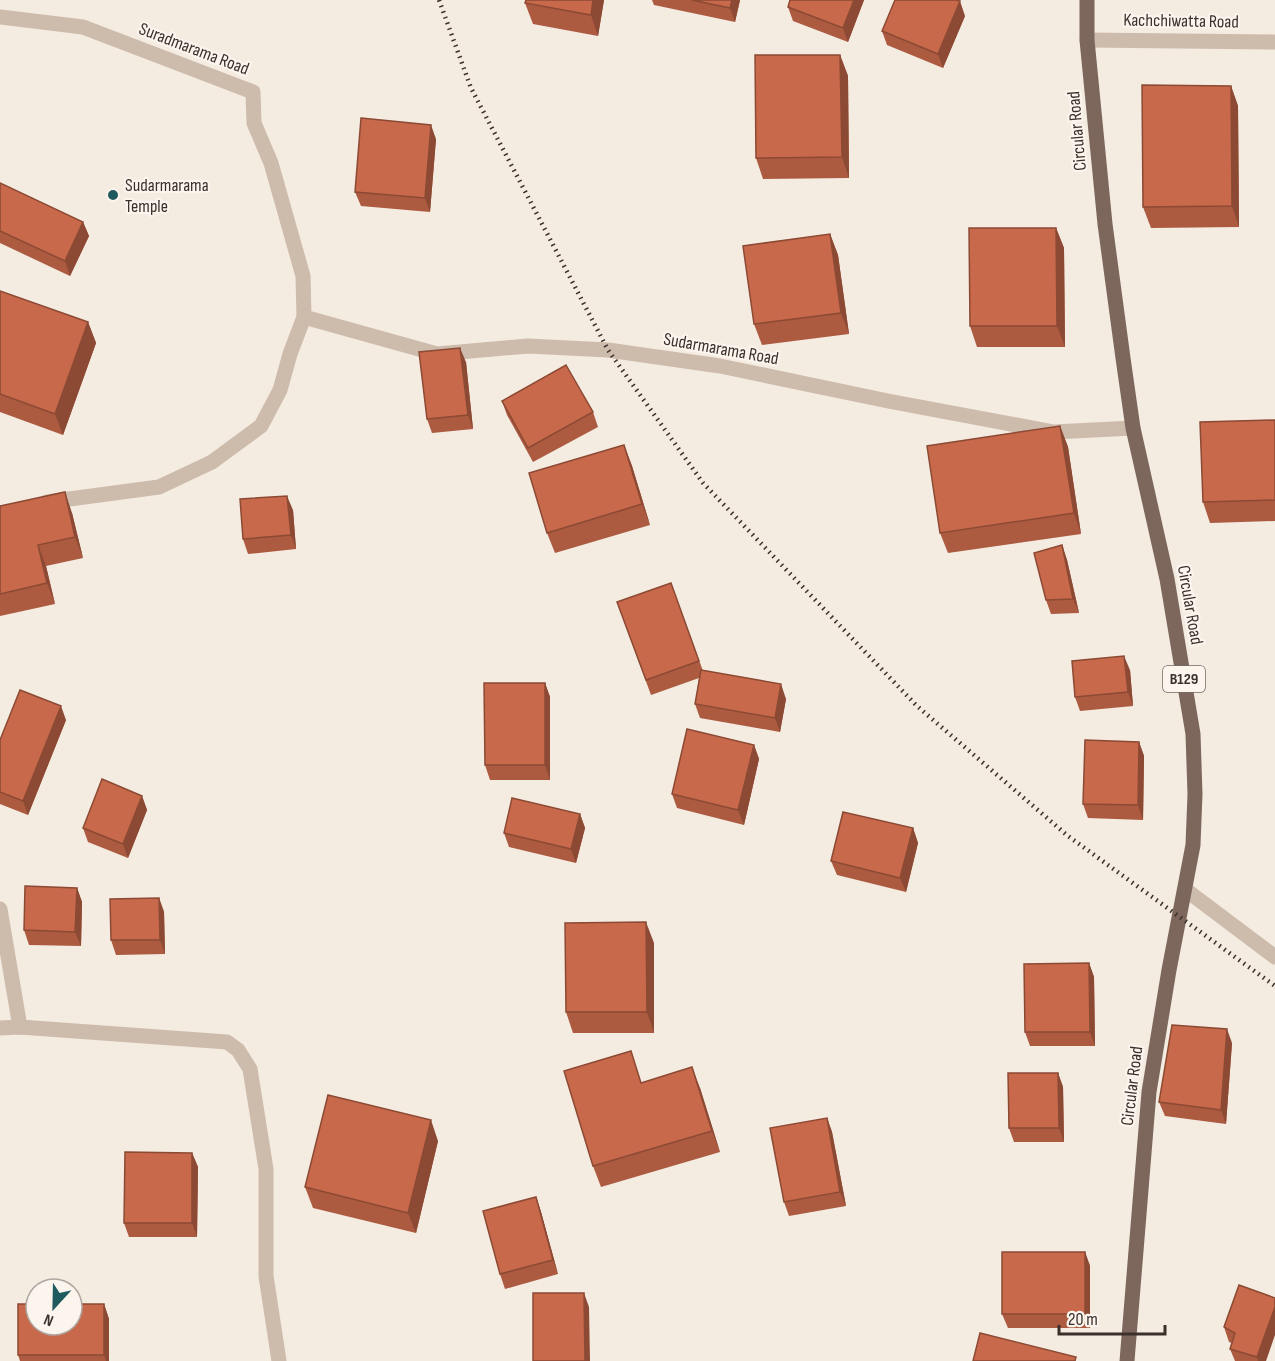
<svg xmlns="http://www.w3.org/2000/svg" width="1275" height="1361" viewBox="0 0 1275 1361" font-family="'Sofia Sans Condensed',sans-serif">
  <rect width="100%" height="100%" fill="#f4ebe1"/>
  <g fill="none" stroke-linecap="round" stroke-linejoin="round">
    <g stroke="#cdbbac" stroke-width="15">
      <polyline points="0,17 83,27 253,92 254,123 271,163 303,276 304,317 290,354 280,390 261,426 212,462 159,487 47,502"/>
      <polyline points="1087,40 1275,42"/>
      <polyline points="304,317 437,354 528,346 608,350 720,366 888,401 1054,432 1133,428"/>
      <polyline points="1186,890 1275,957"/>
      <polyline points="0,909 20,1027"/>
      <polyline points="0,1028 20,1027 227,1042 238,1050 250,1069 266,1169 266,1276 279,1361"/>
    </g>
    <polyline stroke="#7d675c" stroke-width="15" points="1087,0 1087,40 1105,224 1123,358 1133,428 1167,579 1193,734 1195,794 1193,845 1169,970 1149,1092 1127,1361"/>
    <polyline stroke="#3b302b" stroke-width="4.5" stroke-dasharray="1.5 4.5" stroke-linecap="butt" points="439,0 471,88 608,350 703,483 917,706 1068,836 1275,986"/>
  </g>
  <g fill="#ac5a40">
    <polygon points="526,0 604,0 598,36 533,24 525,3"/>
    <polygon points="652,0 740,0 735,22 654,5"/>
    <polygon points="864,0 848,42 793,21 788,7"/>
    <polygon points="965,16 943,68 887,45 882,31"/>
    <polygon points="840,55 848,76 849,178 763,179 756,158"/>
    <polygon points="1231,86 1238,106 1239,227 1151,228 1143,207"/>
    <polygon points="436,139 430,212 361,206 355,192"/>
    <polygon points="0,183 83,222 89,236 70,276 0,243"/>
    <polygon points="1056,228 1064,248 1065,347 977,347 970,326"/>
    <polygon points="830,234 838,255 849,334 762,345 754,324"/>
    <polygon points="0,291 88,322 96,343 63,435 0,412"/>
    <polygon points="466,362 473,429 432,433 427,419"/>
    <polygon points="502,401 593,412 598,427 533,462 507,415"/>
    <polygon points="1275,420 1275,521 1210,523 1203,502"/>
    <polygon points="1060,426 1068,447 1081,534 948,553 940,533"/>
    <polygon points="624,445 632,466 650,525 555,553 547,533"/>
    <polygon points="0,506 72,513 83,558 46,566 55,604 0,616"/>
    <polygon points="293,510 296,549 248,554 243,539"/>
    <polygon points="1062,545 1067,560 1079,613 1051,614 1046,600"/>
    <polygon points="671,583 703,671 786,699 780,732 700,718 695,704 699,678 651,695 617,602"/>
    <polygon points="1130,670 1133,706 1080,711 1075,697"/>
    <polygon points="545,683 550,697 550,780 490,780 485,765"/>
    <polygon points="66,720 28,815 0,804 0,740"/>
    <polygon points="1139,742 1144,756 1143,820 1088,818 1083,804"/>
    <polygon points="754,745 759,759 744,825 677,808 672,794"/>
    <polygon points="142,796 147,810 128,858 88,842 83,828"/>
    <polygon points="580,814 585,828 576,863 509,847 504,833"/>
    <polygon points="913,828 918,843 906,892 837,875 831,861"/>
    <polygon points="77,888 82,902 81,946 29,945 24,930"/>
    <polygon points="159,898 164,912 165,954 116,955 111,940"/>
    <polygon points="654,943 654,1033 573,1033 566,1012"/>
    <polygon points="1089,963 1094,977 1095,1046 1030,1046 1025,1032"/>
    <polygon points="1232,1043 1226,1124 1165,1116 1159,1102"/>
    <polygon points="1058,1073 1063,1087 1064,1142 1014,1142 1009,1128"/>
    <polygon points="642,1082 700,1088 720,1152 601,1187 593,1166"/>
    <polygon points="827,1118 832,1132 846,1206 789,1216 784,1202"/>
    <polygon points="438,1141 416,1233 313,1208 305,1187"/>
    <polygon points="192,1153 198,1167 197,1237 129,1237 124,1223"/>
    <polygon points="536,1197 541,1212 558,1274 505,1289 500,1274"/>
    <polygon points="1085,1252 1090,1266 1090,1328 1008,1328 1002,1314"/>
    <polygon points="1239,1285 1266,1361 1235,1361 1230,1349 1232,1343 1229,1342 1224,1327"/>
    <polygon points="104,1304 109,1319 109,1361 20,1361 18,1355"/>
  </g>
  <g fill="#8c4a34">
    <polygon points="593,0 604,0 598,36 591,15"/>
    <polygon points="732,0 740,0 735,22 730,8"/>
    <polygon points="854,0 864,0 848,42 843,28"/>
    <polygon points="960,1 965,16 943,68 938,54"/>
    <polygon points="840,55 848,76 849,178 842,157"/>
    <polygon points="1231,86 1238,106 1239,227 1232,206"/>
    <polygon points="431,125 436,139 430,212 425,198"/>
    <polygon points="83,222 89,236 70,276 65,261"/>
    <polygon points="1056,228 1064,248 1065,347 1057,326"/>
    <polygon points="830,234 838,255 849,334 841,313"/>
    <polygon points="88,322 96,343 63,435 55,414"/>
    <polygon points="460,348 466,362 473,429 468,415"/>
    <polygon points="1060,426 1068,447 1081,534 1074,513"/>
    <polygon points="624,445 632,466 650,525 642,504"/>
    <polygon points="65,492 72,513 83,558 75,537"/>
    <polygon points="287,496 293,510 296,549 291,535"/>
    <polygon points="38,545 46,566 55,604 47,583"/>
    <polygon points="1062,545 1067,560 1079,613 1073,599"/>
    <polygon points="1124,656 1130,670 1133,706 1128,692"/>
    <polygon points="545,683 550,697 550,780 545,765"/>
    <polygon points="781,684 786,699 780,732 775,718"/>
    <polygon points="61,706 66,720 28,815 23,801"/>
    <polygon points="1139,742 1144,756 1143,820 1138,805"/>
    <polygon points="754,745 759,759 744,825 738,810"/>
    <polygon points="142,796 147,810 128,858 123,844"/>
    <polygon points="580,814 585,828 576,863 571,849"/>
    <polygon points="913,828 918,843 906,892 900,878"/>
    <polygon points="77,888 82,902 81,946 75,932"/>
    <polygon points="159,898 164,912 165,954 160,940"/>
    <polygon points="646,922 654,943 654,1033 647,1012"/>
    <polygon points="1089,963 1094,977 1095,1046 1090,1032"/>
    <polygon points="1227,1029 1232,1043 1226,1124 1221,1110"/>
    <polygon points="692,1067 700,1088 720,1152 712,1131"/>
    <polygon points="1058,1073 1063,1087 1064,1142 1059,1128"/>
    <polygon points="827,1118 832,1132 846,1206 840,1192"/>
    <polygon points="431,1120 438,1141 416,1233 408,1213"/>
    <polygon points="192,1153 198,1167 197,1237 192,1223"/>
    <polygon points="536,1197 541,1212 558,1274 553,1260"/>
    <polygon points="1085,1252 1090,1266 1090,1328 1085,1314"/>
    <polygon points="584,1293 589,1307 590,1361 585,1361"/>
    <polygon points="104,1304 109,1319 109,1361 106,1361 104,1355"/>
    <polygon points="1275,1307 1275,1335 1266,1361 1258,1361 1257,1357"/>
  </g>
  <g fill="#c8694b" stroke="#8c4a34" stroke-width="1.5">
    <polygon points="526,0 593,0 591,15 525,3"/>
    <polygon points="692,0 732,0 730,8"/>
    <polygon points="790,0 854,0 843,28 788,7"/>
    <polygon points="895,0 956,0 960,1 938,54 882,31"/>
    <polygon points="755,55 840,55 842,157 756,158"/>
    <polygon points="1142,85 1231,86 1232,206 1143,207"/>
    <polygon points="361,118 431,125 425,198 355,192"/>
    <polygon points="0,183 83,222 65,261 0,231"/>
    <polygon points="969,228 1056,228 1057,326 970,326"/>
    <polygon points="830,234 841,313 754,324 743,246"/>
    <polygon points="0,291 88,322 55,414 0,394"/>
    <polygon points="460,348 468,415 427,419 419,352"/>
    <polygon points="566,365 593,412 528,448 502,401"/>
    <polygon points="1275,420 1275,500 1203,502 1200,422"/>
    <polygon points="1060,426 1074,513 940,533 927,446"/>
    <polygon points="624,445 642,504 547,533 529,473"/>
    <polygon points="65,492 75,537 38,545 47,583 0,594 0,506"/>
    <polygon points="287,496 291,535 243,539 240,499"/>
    <polygon points="1062,545 1073,599 1046,600 1034,553"/>
    <polygon points="671,583 699,661 646,680 617,602"/>
    <polygon points="1124,656 1128,692 1075,697 1072,661"/>
    <polygon points="701,670 781,684 775,718 695,704"/>
    <polygon points="484,683 545,683 545,765 485,765"/>
    <polygon points="20,690 61,706 23,801 0,792 0,740"/>
    <polygon points="687,729 754,745 738,810 672,794"/>
    <polygon points="1085,740 1139,742 1138,805 1083,804"/>
    <polygon points="102,779 142,796 123,844 83,828"/>
    <polygon points="512,798 580,814 571,849 504,833"/>
    <polygon points="843,812 913,828 900,878 831,861"/>
    <polygon points="25,886 77,888 75,932 24,930"/>
    <polygon points="159,898 160,940 111,940 110,899"/>
    <polygon points="646,922 647,1012 566,1012 565,923"/>
    <polygon points="1089,963 1090,1032 1025,1032 1024,964"/>
    <polygon points="1172,1025 1227,1029 1221,1110 1159,1102"/>
    <polygon points="631,1051 641,1083 692,1067 712,1131 593,1166 564,1071"/>
    <polygon points="1008,1073 1058,1073 1059,1128 1009,1128"/>
    <polygon points="328,1095 431,1120 408,1213 305,1187"/>
    <polygon points="827,1118 840,1192 784,1202 770,1128"/>
    <polygon points="125,1152 192,1153 192,1223 124,1223"/>
    <polygon points="536,1197 553,1260 500,1274 483,1211"/>
    <rect x="1002" y="1252" width="83" height="62"/>
    <polygon points="1239,1285 1275,1298 1275,1307 1257,1357 1230,1349 1235,1333 1224,1327"/>
    <polygon points="533,1293 584,1293 585,1361 533,1361"/>
    <polygon points="18,1304 36,1304 36,1325 72,1325 72,1304 104,1304 104,1355 18,1355"/>
    <polygon points="980,1333 1076,1357 1075,1361 973,1361"/>
  </g>
  <circle fill="#1f5a5e" stroke="#fbf5ee" stroke-width="2" cx="113" cy="195" r="6"/>
  <g text-anchor="middle" dominant-baseline="central" stroke-width="4.5" stroke-linejoin="round" paint-order="stroke">
    <rect fill="#fbf5ee" stroke="#756b66" stroke-width="1.5" x="1163" y="666" width="42" height="26" rx="4.5"/>
    <g font-size="16" font-weight="bold" fill="#3b302b">
      <text x="1184" y="679">B129</text>
    </g>
    <g font-size="18" fill="#3b302b" stroke="#fbf5ee">
      <text transform="translate(1181 21) rotate(1)">Kachchiwatta Road</text>
      <text transform="translate(194 49) rotate(21)">Suradmarama Road</text>
      <text transform="translate(1077 131) rotate(-95)">Circular Road</text>
      <text transform="translate(721 349) rotate(10)">Sudarmarama Road</text>
      <text transform="translate(1190 605) rotate(80)">Circular Road</text>
      <text transform="translate(1132 1086) rotate(-83)">Circular Road</text>
    </g>
    <g font-size="18" fill="#3b302b" stroke="#fbf5ee" text-anchor="start">
      <text x="125" y="185">Sudarmarama<tspan x="125" dy="21">Temple</tspan></text>
    </g>
  </g>
  <g transform="translate(54 1307) rotate(202)"><circle r="28" fill="#fbf5ee" stroke="#aea6a0" stroke-width="1.5"/>
  <path d="M0-4.5L10 22L0 15L-10 22Z" fill="#1f5a5e"/>
  <text y="-9" font-size="16" font-weight="bold" text-anchor="middle" fill="#3b302b">N</text>
  </g>
  <path d="M1059 1325v9h106v-9" fill="none" stroke="#3b302b" stroke-width="3"/>
  <text x="1068" y="1325" font-size="18" fill="#3b302b" stroke="#fbf5ee" stroke-width="4.5" paint-order="stroke">20 m</text>
</svg>
